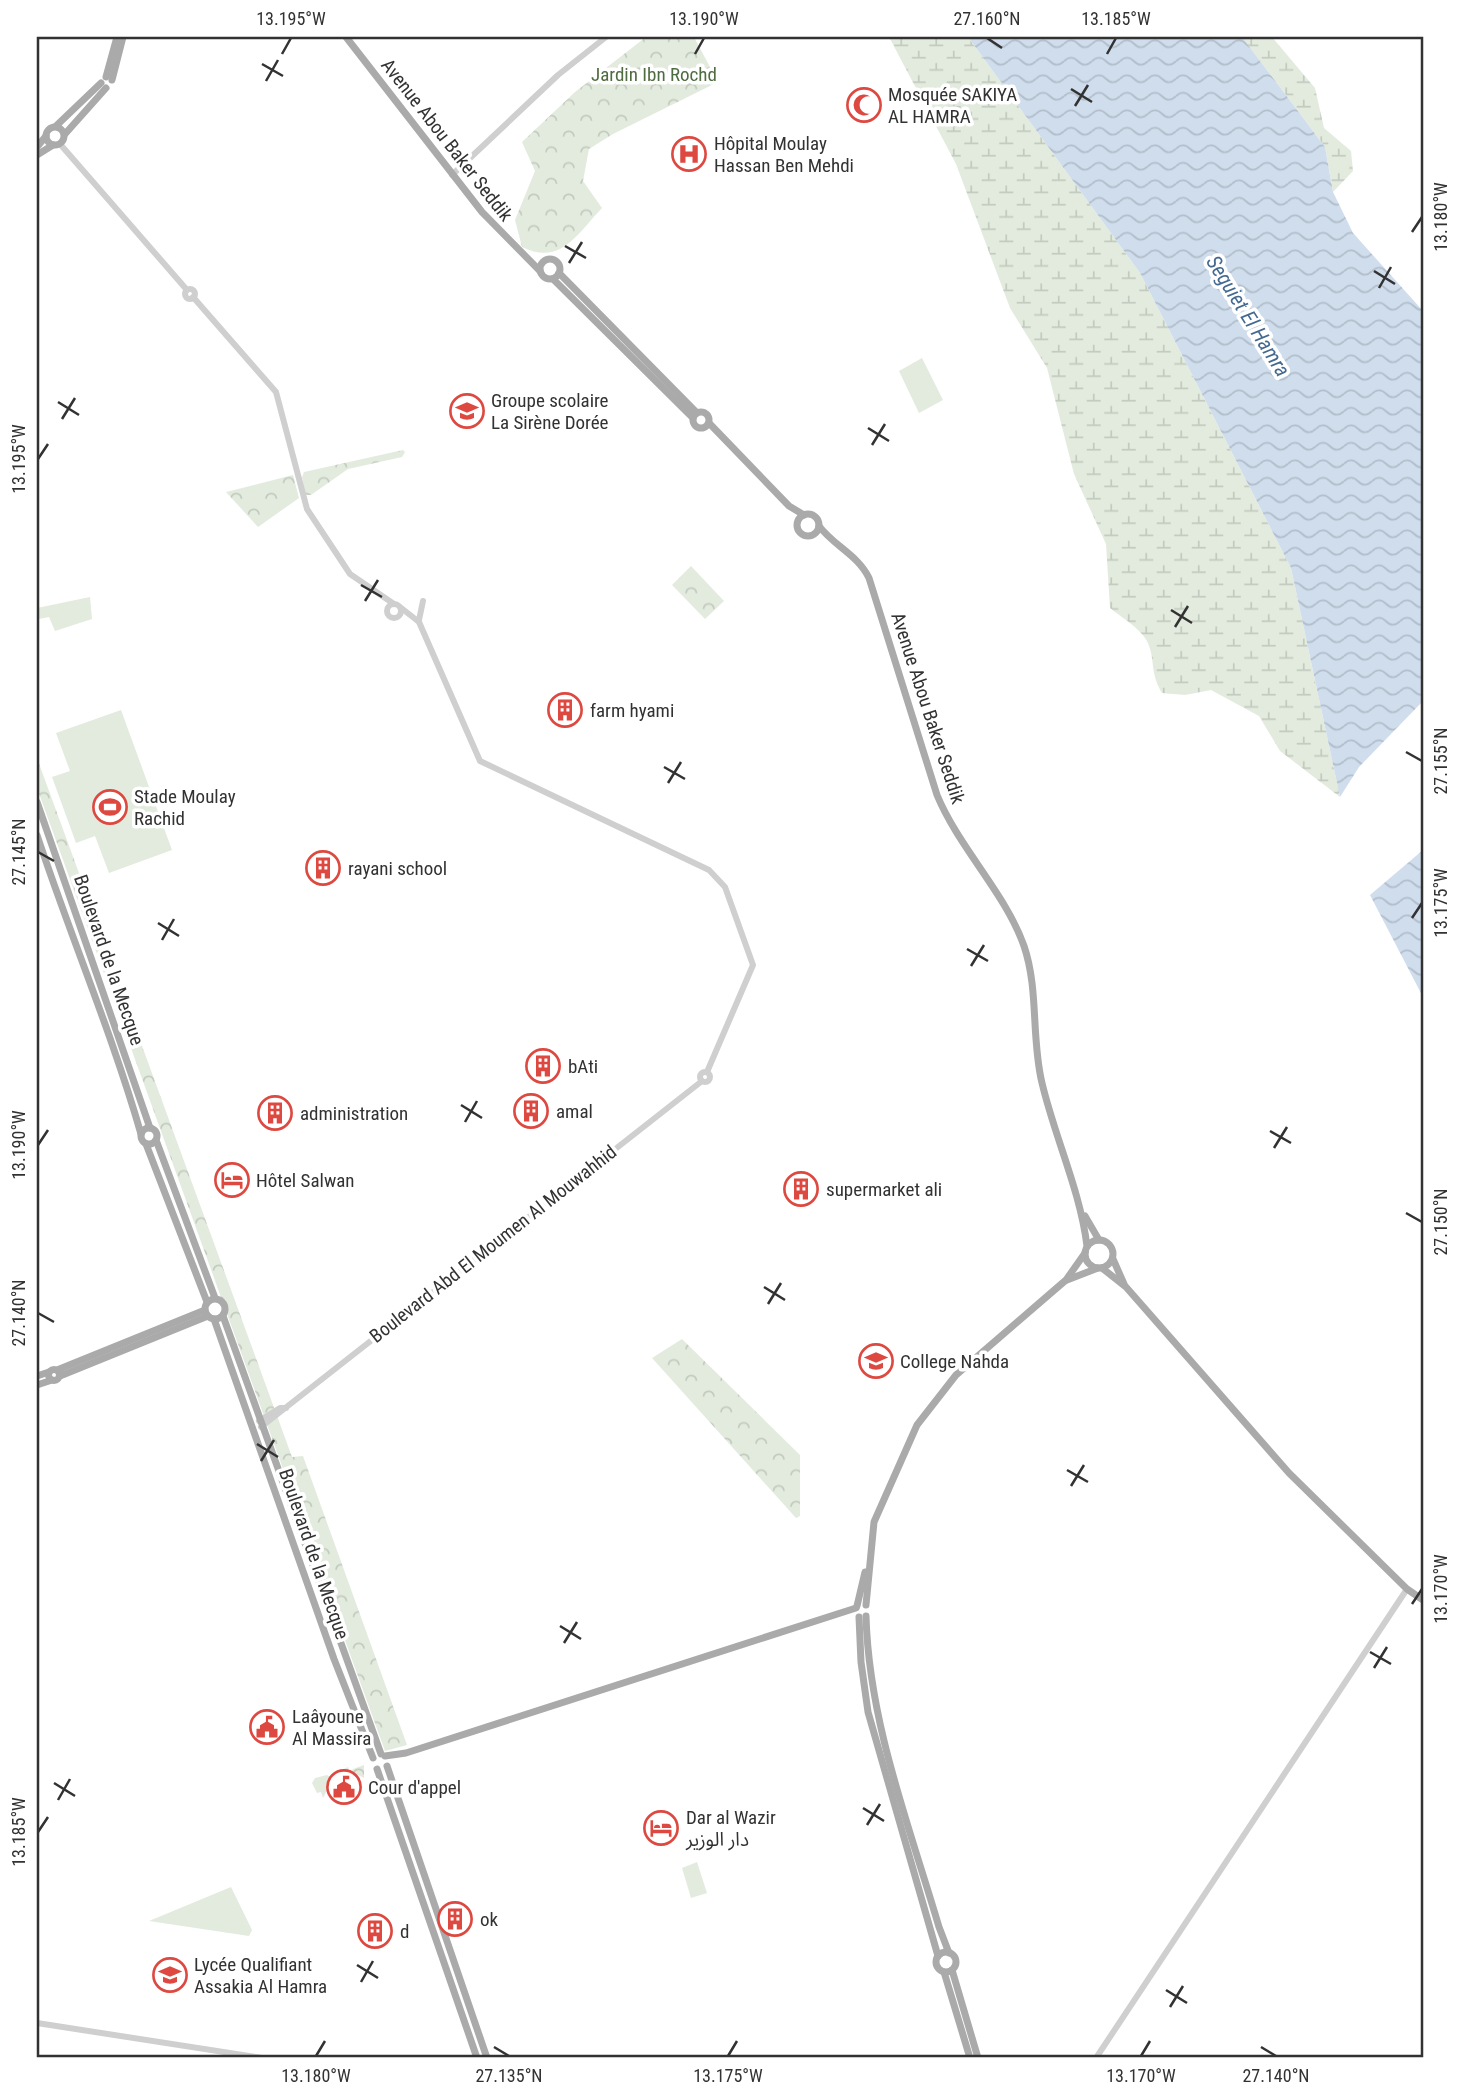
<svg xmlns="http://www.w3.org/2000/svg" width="1460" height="2095" viewBox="0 0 1460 2095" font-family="'Roboto Condensed','Noto Sans Arabic',sans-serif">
  <defs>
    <pattern id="forest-crowns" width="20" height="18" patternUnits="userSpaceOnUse" patternTransform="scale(1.75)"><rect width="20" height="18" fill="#e3ebde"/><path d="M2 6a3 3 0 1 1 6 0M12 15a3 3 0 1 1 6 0" fill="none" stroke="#c3cabf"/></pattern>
    <pattern id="wetland-marsh" width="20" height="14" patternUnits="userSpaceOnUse" patternTransform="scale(1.75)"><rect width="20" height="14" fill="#e3ebde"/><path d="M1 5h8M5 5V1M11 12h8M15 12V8" fill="none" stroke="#c3cabf"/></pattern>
    <pattern id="water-waves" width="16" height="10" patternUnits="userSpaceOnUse" patternTransform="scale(1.75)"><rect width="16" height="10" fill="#cfddec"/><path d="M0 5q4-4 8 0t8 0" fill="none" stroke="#b2becb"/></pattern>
  </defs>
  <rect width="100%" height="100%" fill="#fff"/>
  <g fill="url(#forest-crowns)">
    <path d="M646 37H694L718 82 613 134 589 149 583 181 602 208C577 234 561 266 522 247L515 220 535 171 522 142 575 92Z"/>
    <polygon points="403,450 405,452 402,457 348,469 311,495 305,495 302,477 304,472"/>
    <polygon points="293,475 299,498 258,527 226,492"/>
    <polygon points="691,566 724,601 705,619 672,585"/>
    <polygon points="37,758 292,1457 303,1456 407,1745 385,1751 37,788"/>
    <polygon points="682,1339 800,1455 800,1516 796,1518 652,1358"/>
    <polygon points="364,1765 364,1778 358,1775 355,1781 344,1776 339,1786 331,1782 323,1798 321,1792 317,1793 312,1783 315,1778 327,1775 334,1779 333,1774 348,1767 350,1773 353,1769"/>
  </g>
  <g fill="url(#wetland-marsh)">
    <path d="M889 37H968L1140 273 1291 568 1340 797 1280 751 1259 716 1211 690 1185 695 1162 693C1149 671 1156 660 1147 641 1140 628 1121 617 1110 608L1106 544 1074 474 1047 368 1010 308 956 164Z"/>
    <polygon points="1242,37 1272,37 1315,88 1324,128 1351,151 1353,171 1333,192 1325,147"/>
  </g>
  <g fill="#e3ebde">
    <polygon points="922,358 943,400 919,413 899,371"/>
    <polygon points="90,597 92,619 55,631 49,617 39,619 37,608"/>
    <polygon points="121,710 172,850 109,873 95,836 76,843 52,777 70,771 56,733"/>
    <polygon points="697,1862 707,1893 691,1898 682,1868"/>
    <polygon points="231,1887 252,1930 249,1936 149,1921"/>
  </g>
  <g fill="url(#water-waves)">
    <polygon points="968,37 1242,37 1325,147 1333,192 1353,233 1423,311 1423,701 1359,767 1340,797 1291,568 1140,273"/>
    <polygon points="1423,850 1423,997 1370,895"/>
  </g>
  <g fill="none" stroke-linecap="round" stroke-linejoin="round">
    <g stroke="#cfcfcf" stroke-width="6">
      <polyline points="60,144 187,290"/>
      <polyline points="452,175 558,75 606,37"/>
      <circle cx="190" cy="294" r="5"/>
      <polyline points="193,297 276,392 307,509 350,574 394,604"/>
      <circle cx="394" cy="611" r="7"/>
      <polyline points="400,607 419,622 480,761 709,870 725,887 753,965 707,1072"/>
      <polyline points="419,620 423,601"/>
      <circle cx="705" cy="1077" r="5"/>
      <polyline points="259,1421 280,1408 286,1408"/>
      <polyline points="261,1427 702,1081"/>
      <polyline points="37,2023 262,2058"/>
      <polyline points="1096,2058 1407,1589"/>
    </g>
    <g stroke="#aaa" stroke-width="7">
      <polyline points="346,37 482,212 540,271"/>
      <polyline points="106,77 117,37"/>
      <polyline points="112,80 123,37"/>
      <polyline points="56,126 101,83"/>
      <circle cx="55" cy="136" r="9"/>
      <polyline points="65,134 106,88"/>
      <polyline points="37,147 46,136"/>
      <polyline points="37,155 53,145"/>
      <circle cx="550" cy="269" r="10"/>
      <polyline points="559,273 697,413"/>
      <polyline points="553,279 693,418"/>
      <circle cx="701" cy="420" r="8"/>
      <polyline points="709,423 789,506 804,515"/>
      <circle cx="808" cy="525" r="11"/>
      <path d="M819 526C834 546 858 555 869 578L937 795C959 848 1006 894 1024 946 1039 990 1031 1038 1042 1083 1055 1138 1080 1190 1087 1246"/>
      <polyline points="37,802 150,1128"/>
      <path d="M37 835C70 935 112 1033 141 1134"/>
      <circle cx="149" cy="1136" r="8"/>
      <polyline points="156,1140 215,1298"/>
      <polyline points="146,1144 207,1302"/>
      <polyline points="1085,1216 1099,1240"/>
      <circle cx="1099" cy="1254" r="14"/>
      <polyline points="1113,1259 1124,1284"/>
      <polyline points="1102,1268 1126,1287 1289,1473 1407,1589 1423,1600"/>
      <polyline points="1067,1280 1098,1268"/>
      <circle cx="215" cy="1309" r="10"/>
      <polyline points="223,1316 381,1754"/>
      <polyline points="214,1319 334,1659 373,1758"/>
      <circle cx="54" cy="1375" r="5.5"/>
      <polyline points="57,1370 205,1310"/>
      <polyline points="37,1376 49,1372"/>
      <polyline points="60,1376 208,1316"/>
      <polyline points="37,1385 52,1380"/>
      <polyline points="866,1605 874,1522 917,1425 956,1375 1066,1280 1085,1253"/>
      <polyline points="857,1606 865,1572"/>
      <path d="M866 1616C869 1723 909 1825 939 1927L949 1953"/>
      <polyline points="859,1617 861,1662 868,1712 938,1956"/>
      <polyline points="385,1756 406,1753 856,1608"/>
      <polyline points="387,1766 487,2058"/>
      <polyline points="377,1769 477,2058"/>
      <circle cx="946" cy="1962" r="10"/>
      <polyline points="952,1970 978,2058"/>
      <polyline points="944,1972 970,2058"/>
    </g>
  </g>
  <path fill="none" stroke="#323232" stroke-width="2.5" d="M987 38 1002 48M282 54 291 38M695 54 704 38M1107 54 1116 38M262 64 283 76M266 81 278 60M1071 89 1092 102M1075 106 1088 85M1412 232 1422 217M565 246 586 258M569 263 582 242M1374 271 1395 284M1379 288 1391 267M58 402 79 415M62 419 75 398M868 428 889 441M872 445 885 424M38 459 48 444M361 585 382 597M365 601 378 580M1171 610 1192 623M1175 627 1188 606M1406 752 1422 761M664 767 685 779M668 783 681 762M38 852 54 861M1412 918 1422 903M158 923 179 936M162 940 174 919M967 949 988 961M971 966 984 945M461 1105 482 1118M465 1122 477 1101M1270 1131 1291 1143M38 1145 48 1130M1274 1148 1287 1127M1406 1213 1422 1222M764 1287 785 1300M768 1304 781 1283M38 1313 54 1322M257 1444 278 1457M261 1461 274 1440M1067 1470 1088 1482M1071 1486 1084 1465M1412 1604 1422 1589M560 1626 581 1639M564 1643 577 1622M1370 1652 1391 1664M1374 1668 1387 1647M54 1783 75 1796M58 1800 70 1779M863 1808 884 1821M867 1825 880 1804M38 1832 48 1817M357 1965 378 1978M361 1982 373 1961M1166 1990 1187 2003M1170 2007 1183 1986M494 2047 509 2056M1261 2047 1276 2056M316 2056 325 2041M728 2056 737 2041M1141 2056 1150 2041"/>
  <defs>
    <g id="mosque-ring" transform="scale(1.75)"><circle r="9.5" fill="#fff" stroke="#dd4940" stroke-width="1.5"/><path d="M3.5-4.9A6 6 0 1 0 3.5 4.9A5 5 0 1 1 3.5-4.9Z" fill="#dd4940"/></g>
    <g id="hospital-ring" transform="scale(1.75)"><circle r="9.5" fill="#fff" stroke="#dd4940" stroke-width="1.5"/><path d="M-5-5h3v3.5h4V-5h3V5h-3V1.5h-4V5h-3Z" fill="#dd4940"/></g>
    <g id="school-ring" transform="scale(1.75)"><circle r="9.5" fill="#fff" stroke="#dd4940" stroke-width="1.5"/><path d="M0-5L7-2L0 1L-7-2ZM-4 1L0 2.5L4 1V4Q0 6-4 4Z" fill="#dd4940"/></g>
    <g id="building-ring" transform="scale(1.75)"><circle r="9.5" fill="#fff" stroke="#dd4940" stroke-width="1.5"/><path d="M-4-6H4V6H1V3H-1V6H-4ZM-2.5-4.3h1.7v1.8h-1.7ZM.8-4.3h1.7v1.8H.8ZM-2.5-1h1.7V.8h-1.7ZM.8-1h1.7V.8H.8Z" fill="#dd4940"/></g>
    <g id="stadium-ring" transform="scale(1.75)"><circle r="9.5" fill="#fff" stroke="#dd4940" stroke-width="1.5"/><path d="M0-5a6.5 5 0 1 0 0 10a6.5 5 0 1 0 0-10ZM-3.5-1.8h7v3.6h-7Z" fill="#dd4940"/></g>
    <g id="hotel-ring" transform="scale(1.75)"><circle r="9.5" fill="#fff" stroke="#dd4940" stroke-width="1.5"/><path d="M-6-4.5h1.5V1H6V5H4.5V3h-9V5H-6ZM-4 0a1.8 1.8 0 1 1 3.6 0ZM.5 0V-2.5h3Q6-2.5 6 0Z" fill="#dd4940"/></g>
    <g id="civic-ring" transform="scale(1.75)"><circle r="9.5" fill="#fff" stroke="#dd4940" stroke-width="1.5"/><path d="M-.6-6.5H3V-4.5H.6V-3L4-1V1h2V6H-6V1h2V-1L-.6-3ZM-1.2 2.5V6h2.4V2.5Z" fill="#dd4940"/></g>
    <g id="university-ring" transform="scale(1.75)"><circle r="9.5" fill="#fff" stroke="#dd4940" stroke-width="1.5"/><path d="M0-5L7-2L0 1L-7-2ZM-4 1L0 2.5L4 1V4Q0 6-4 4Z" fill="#dd4940"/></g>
  </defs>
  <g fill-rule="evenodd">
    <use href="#mosque-ring" x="864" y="105"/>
    <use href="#hospital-ring" x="689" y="154"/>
    <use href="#school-ring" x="467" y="411"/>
    <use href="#building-ring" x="565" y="710"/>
    <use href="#stadium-ring" x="110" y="807"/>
    <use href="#building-ring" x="323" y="868"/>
    <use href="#building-ring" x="543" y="1066"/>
    <use href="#building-ring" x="531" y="1111"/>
    <use href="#building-ring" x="275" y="1113"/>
    <use href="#hotel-ring" x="232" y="1180"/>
    <use href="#building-ring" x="801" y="1189"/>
    <use href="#school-ring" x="876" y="1361"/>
    <use href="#civic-ring" x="267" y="1727"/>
    <use href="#civic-ring" x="344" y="1787"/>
    <use href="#hotel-ring" x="661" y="1828"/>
    <use href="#building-ring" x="455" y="1919"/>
    <use href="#building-ring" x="375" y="1931"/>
    <use href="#university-ring" x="170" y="1975"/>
  </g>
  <g text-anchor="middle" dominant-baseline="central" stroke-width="7" stroke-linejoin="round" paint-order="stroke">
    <g font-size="19" fill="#4f6c41" stroke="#fff">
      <text x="654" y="74">Jardin Ibn Rochd</text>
    </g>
    <g font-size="19" fill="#323232" stroke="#fff" text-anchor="start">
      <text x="888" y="94">Mosquée SAKIYA<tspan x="888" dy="22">AL HAMRA</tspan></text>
      <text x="714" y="143">Hôpital Moulay<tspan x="714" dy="22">Hassan Ben Mehdi</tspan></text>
      <text x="491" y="400">Groupe scolaire<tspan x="491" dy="22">La Sirène Dorée</tspan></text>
      <text x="590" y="710">farm hyami</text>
      <text x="134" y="796">Stade Moulay<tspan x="134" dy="22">Rachid</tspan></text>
      <text x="348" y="868">rayani school</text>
      <text x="568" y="1066">bAti</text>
      <text x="556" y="1111">amal</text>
      <text x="300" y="1113">administration</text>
      <text x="256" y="1180">Hôtel Salwan</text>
      <text x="826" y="1189">supermarket ali</text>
      <text x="900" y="1361">College Nahda</text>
      <text x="292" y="1716">Laâyoune<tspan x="292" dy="22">Al Massira</tspan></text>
      <text x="368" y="1787">Cour d'appel</text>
      <text x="686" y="1817">Dar al Wazir<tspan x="686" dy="22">دار الوزير</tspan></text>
      <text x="480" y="1919">ok</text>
      <text x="400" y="1931">d</text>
      <text x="194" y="1964">Lycée Qualifiant<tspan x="194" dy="22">Assakia Al Hamra</tspan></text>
    </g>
    <g font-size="19" fill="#323232" stroke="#fff">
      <text transform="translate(447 140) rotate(52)">Avenue Abou Baker Seddik</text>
      <text transform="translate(928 708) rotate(72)">Avenue Abou Baker Seddik</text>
      <text transform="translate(109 960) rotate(71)">Boulevard de la Mecque</text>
      <text transform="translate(493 1244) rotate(-38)">Boulevard Abd El Moumen Al Mouwahhid</text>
      <text transform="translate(314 1554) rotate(71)">Boulevard de la Mecque</text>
    </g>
    <g font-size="21" font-style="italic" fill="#436991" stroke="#fff">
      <text transform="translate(1248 316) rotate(58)">Seguiet El Hamra</text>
    </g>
  </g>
  <rect width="1460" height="2095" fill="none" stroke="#ffffff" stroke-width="77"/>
  <rect x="38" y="38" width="1384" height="2018" fill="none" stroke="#323232" stroke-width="2.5"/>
  <g font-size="18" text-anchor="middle" fill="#323232">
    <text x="291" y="25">13.195°W</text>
    <text x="704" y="25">13.190°W</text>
    <text x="987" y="25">27.160°N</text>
    <text x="1116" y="25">13.185°W</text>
    <text transform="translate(1441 217) rotate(-90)" y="6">13.180°W</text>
    <text transform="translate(19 459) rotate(-90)" y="6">13.195°W</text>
    <text transform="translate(1441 761) rotate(-90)" y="6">27.155°N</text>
    <text transform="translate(19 852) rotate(-90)" y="6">27.145°N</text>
    <text transform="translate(1441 903) rotate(-90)" y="6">13.175°W</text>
    <text transform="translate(19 1145) rotate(-90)" y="6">13.190°W</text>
    <text transform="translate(1441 1222) rotate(-90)" y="6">27.150°N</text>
    <text transform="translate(19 1313) rotate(-90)" y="6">27.140°N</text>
    <text transform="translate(1441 1589) rotate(-90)" y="6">13.170°W</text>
    <text transform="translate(19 1832) rotate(-90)" y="6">13.185°W</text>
    <text x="316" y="2082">13.180°W</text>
    <text x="509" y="2082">27.135°N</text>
    <text x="728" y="2082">13.175°W</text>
    <text x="1141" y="2082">13.170°W</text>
    <text x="1276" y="2082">27.140°N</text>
  </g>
</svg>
